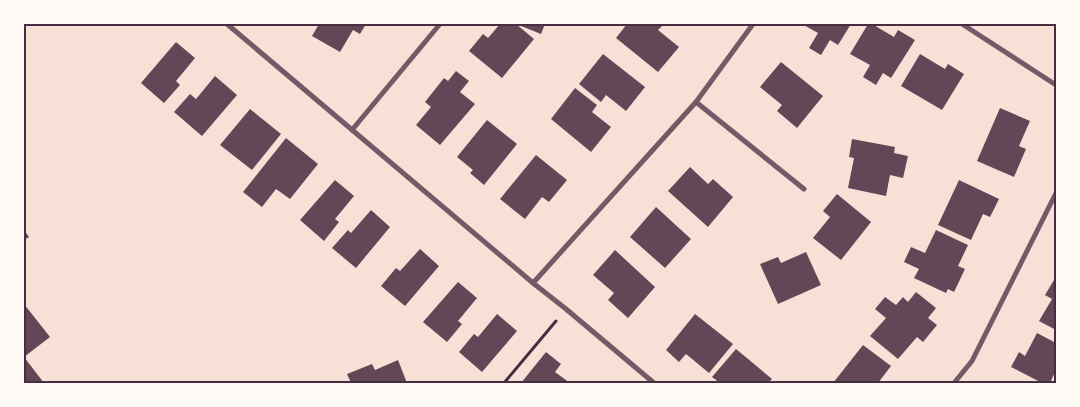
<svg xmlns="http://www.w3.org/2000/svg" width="1080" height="407" viewBox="0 0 1080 407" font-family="'Times New Roman',serif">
  <rect width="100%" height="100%" fill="#f7e1d7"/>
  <g fill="#644757">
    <polygon points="319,24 366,24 360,34 353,30 340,52 312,36"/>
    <polygon points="500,24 516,24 534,39 502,78 469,51 483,34 488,38"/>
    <polygon points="522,24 545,24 541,34 521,26"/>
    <polygon points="627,24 660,24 662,26 658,30 679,47 658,72 616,38"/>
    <polygon points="802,24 851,24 838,45 830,40 821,55 809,48 818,33"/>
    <polygon points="868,24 872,24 894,37 898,30 915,40 891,78 883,73 876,85 863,77 870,65 850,54"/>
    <polygon points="176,42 195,58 176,81 180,85 164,103 141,83"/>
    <polygon points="603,54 645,87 626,111 606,95 601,102 579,84"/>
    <polygon points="920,54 945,69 948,64 964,74 942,110 901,86"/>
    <polygon points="781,62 823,96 797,128 777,111 782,105 760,87"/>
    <polygon points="456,71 469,81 460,92 475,104 440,145 416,125 431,107 425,102 444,78 448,81"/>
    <polygon points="215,76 237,95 202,136 174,112 190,94 196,99"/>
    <polygon points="575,88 597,105 592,112 611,127 591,152 551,119"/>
    <polygon points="1000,108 1030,121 1019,146 1026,149 1014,177 977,161"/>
    <polygon points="250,109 281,134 252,170 220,145"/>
    <polygon points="487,120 517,144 484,185 470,173 473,170 457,157"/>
    <polygon points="286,138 318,164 290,199 276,189 262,207 243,192"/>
    <polygon points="852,139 895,147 894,153 908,156 903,178 890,175 886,196 848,188 854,158 849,157"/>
    <polygon points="536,155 567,180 549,202 542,197 525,219 500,199"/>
    <polygon points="690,167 708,184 713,179 733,197 708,227 668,191"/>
    <polygon points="335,180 354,196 335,219 339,222 324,241 300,220"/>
    <polygon points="959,180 999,199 990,217 983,214 971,240 938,225"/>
    <polygon points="837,194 871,222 841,260 813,238 830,217 823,211"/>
    <polygon points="656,207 691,239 665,268 630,237"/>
    <polygon points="371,210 390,227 356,268 332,248 348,230 351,233"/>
    <polygon points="24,230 29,237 24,240"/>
    <polygon points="936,230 968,245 958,266 965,269 954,292 948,289 946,293 914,278 919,269 904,262 911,247 925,253"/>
    <polygon points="420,249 439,266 405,306 381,286 396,268 400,271"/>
    <polygon points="615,250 655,287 628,318 608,300 614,293 593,275"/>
    <polygon points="806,252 821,285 778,304 760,264 778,257 781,263"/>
    <polygon points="1054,280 1056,281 1056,330 1039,321 1052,299 1045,295"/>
    <polygon points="458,282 477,298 458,321 462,324 447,342 423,322"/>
    <polygon points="916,292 936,308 928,318 937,325 923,342 917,337 898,359 870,336 886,318 875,309 885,297 896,305 903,297 908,302"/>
    <polygon points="24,304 50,337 24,357 44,383 24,383"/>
    <polygon points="497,314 517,331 482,372 459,352 474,334 478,337"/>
    <polygon points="695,314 733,344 709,373 686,354 679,362 666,350"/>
    <polygon points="1037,333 1056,343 1056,370 1050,383 1042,383 1011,367 1019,352 1025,356"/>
    <polygon points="863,345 891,366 878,383 833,383"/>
    <polygon points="736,349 772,379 768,383 720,383 712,377"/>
    <polygon points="546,352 561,364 555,372 570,383 521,383"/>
    <polygon points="398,360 407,383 351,383 347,374 372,364 375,370"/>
  </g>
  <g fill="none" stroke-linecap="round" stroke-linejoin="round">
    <polyline stroke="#4a2c40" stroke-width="3" points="504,383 556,321"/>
    <g stroke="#755966" stroke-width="5">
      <polyline points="227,24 533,283 566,309 654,383"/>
      <polyline points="962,24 1056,85"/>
      <polyline points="696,102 804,189"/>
      <polyline points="352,130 440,24"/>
      <polyline points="533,283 696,102 753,24"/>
      <polyline points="954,383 972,361 1056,193"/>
    </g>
  </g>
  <rect width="1080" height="407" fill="none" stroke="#fffaf5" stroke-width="50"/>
  <rect x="25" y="25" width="1030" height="357" fill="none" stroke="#4a2c40" stroke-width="2"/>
</svg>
